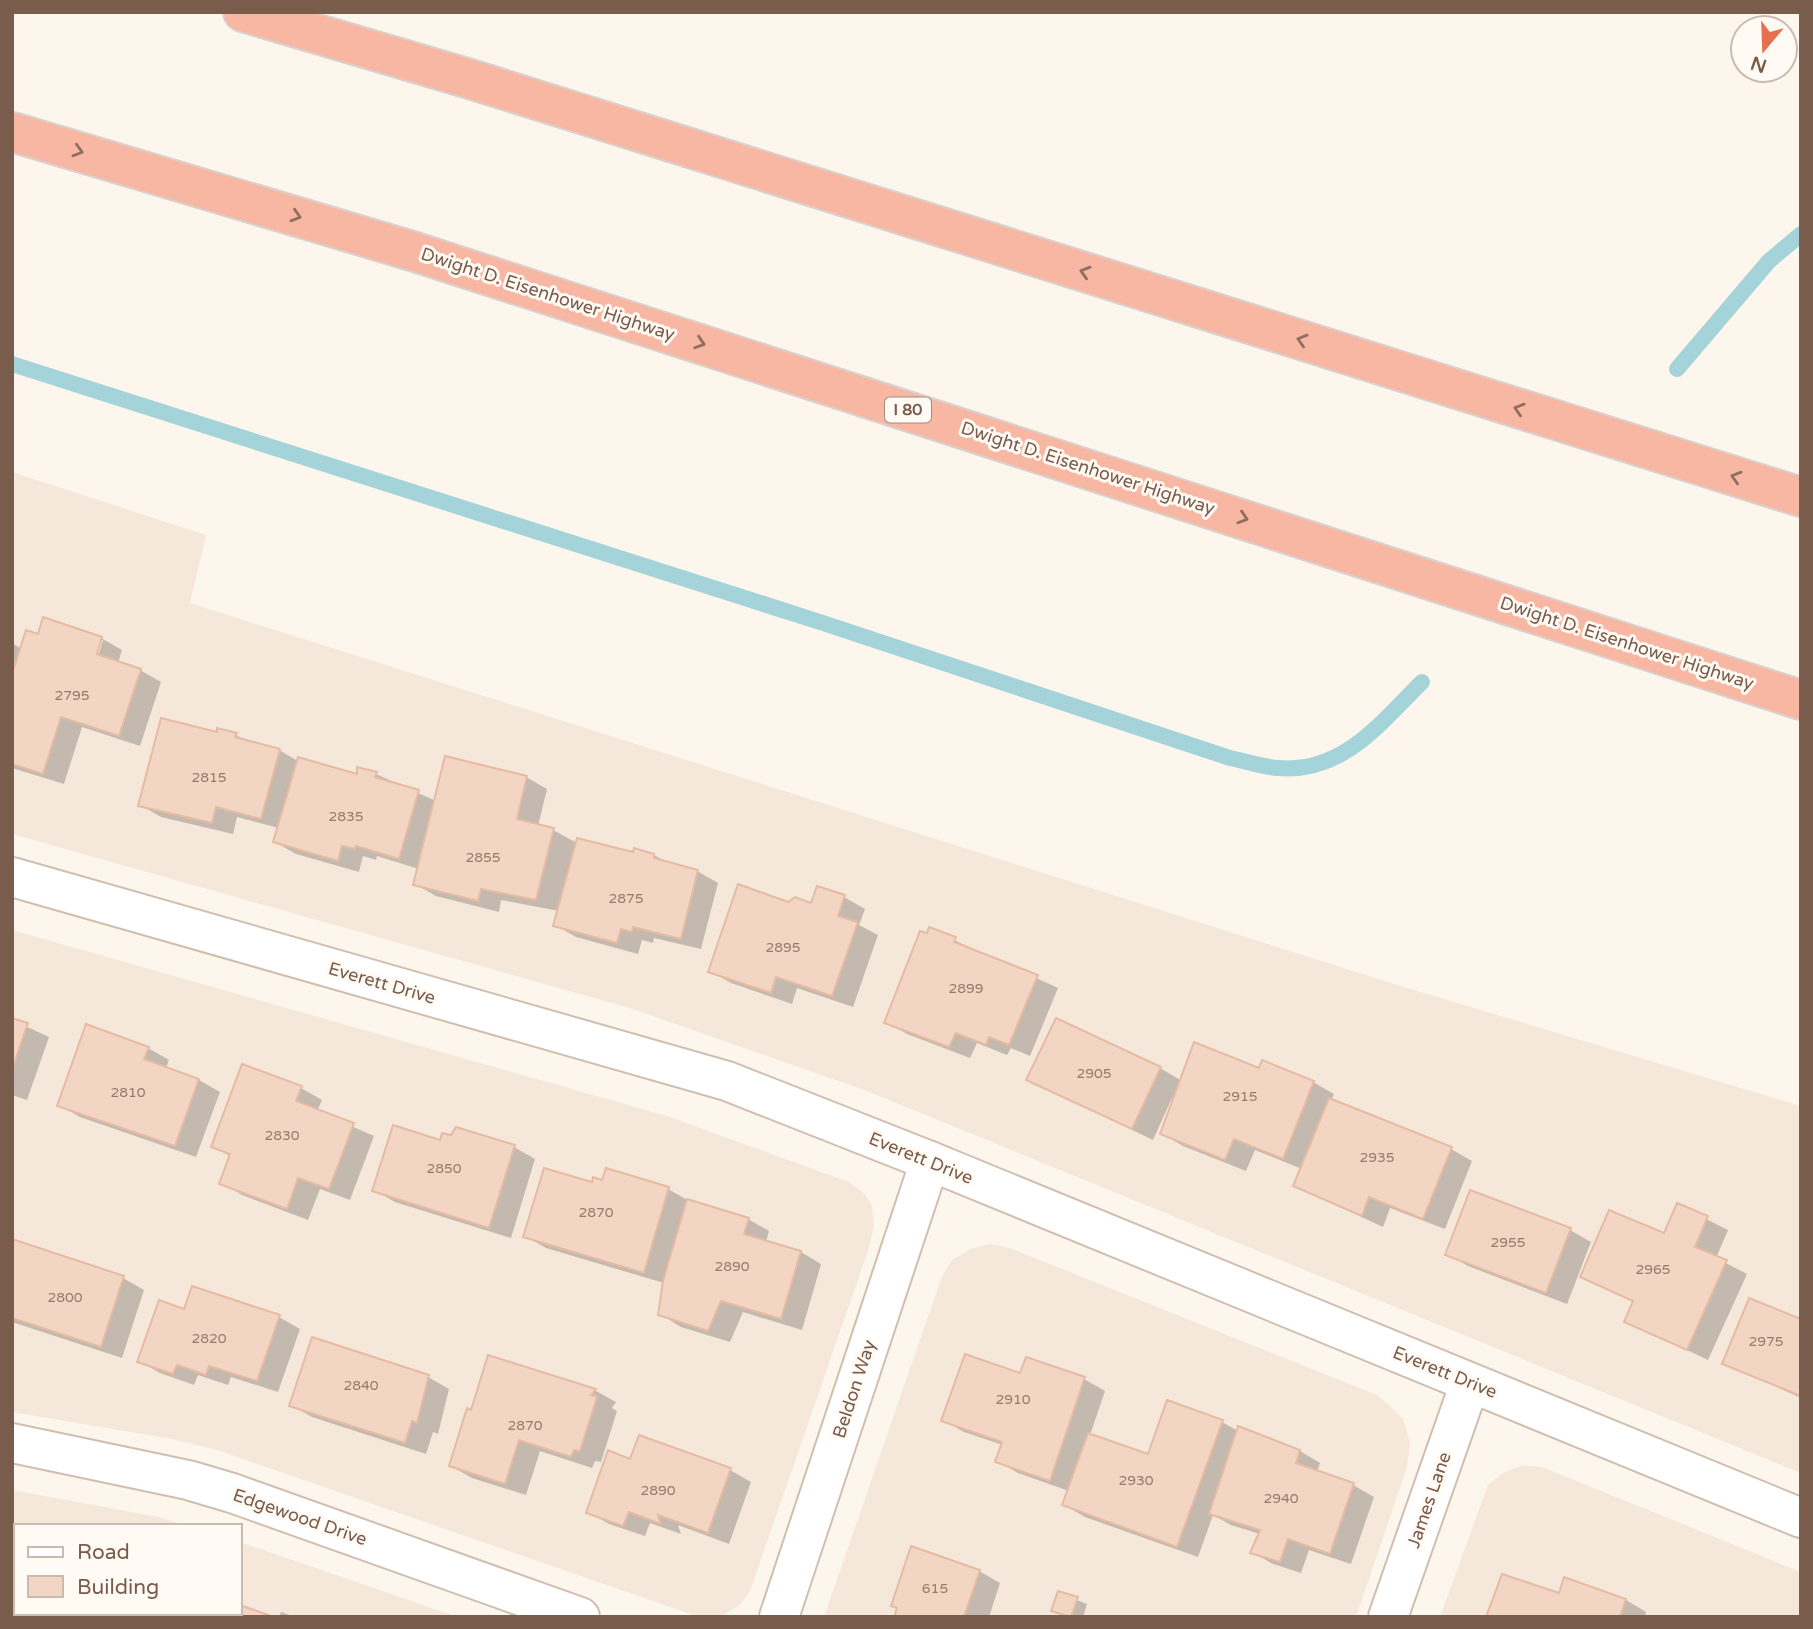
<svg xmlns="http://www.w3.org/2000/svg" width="1813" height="1629" viewBox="0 0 1813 1629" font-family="'Varela Round',sans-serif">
  <rect width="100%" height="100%" fill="#fdf6ec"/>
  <g fill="#f5e8da">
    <polygon points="12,472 206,535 190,603 1391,983 1801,1106 1801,1473 867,1091 633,1009 12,834"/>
    <polygon points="12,930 667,1116 849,1182 865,1194 872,1206 874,1226 869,1248 750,1591 739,1606 721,1616 699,1617 217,1450 172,1439 12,1412"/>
    <polygon points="990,1244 1010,1248 1377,1395 1392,1408 1403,1419 1410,1442 1407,1467 1356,1617 824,1617 941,1279 952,1260 970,1249"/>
    <polygon points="1522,1465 1542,1467 1801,1572 1801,1617 1440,1617 1488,1485 1503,1473"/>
    <polygon points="12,1490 159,1517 188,1526 16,1526 16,1613 240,1613 240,1542 458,1617 12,1617"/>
  </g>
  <g fill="#0003" fill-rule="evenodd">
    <path d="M39 636 101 638 122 650 118 663 140 670 161 682 140 746 82 727 64 784 12 768V643L22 649ZM99 640H103L96 663 92 662Z"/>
    <polygon points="218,735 236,735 250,743 279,750 298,761 359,776 359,770 376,774 436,801 526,777 547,789 538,826 553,830 577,843 654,855 668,863 697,871 718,883 701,949 654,938 653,943 642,940 638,954 576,937 555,925 559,911 501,900 499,912 436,896 415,884 419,869 377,856 376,860 363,856 359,872 296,854 275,842 279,828 237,817 233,834 161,817 140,805"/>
    <polygon points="844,897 865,909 859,925 878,935 853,1007 797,988 792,1004 731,983 710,971 789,903 812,905"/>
    <polygon points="930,929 1058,988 1030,1056 1011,1048 1007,1055 977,1043 970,1058 907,1034 886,1022"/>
    <polygon points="12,1020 49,1037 27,1100 12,1095"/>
    <polygon points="148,1048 169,1060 166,1068 199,1080 220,1092 196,1157 80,1117 59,1105"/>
    <polygon points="1160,1068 1182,1081 1260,1070 1313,1082 1334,1094 1331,1101 1451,1149 1472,1161 1445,1229 1390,1208 1383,1227 1295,1186 1302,1169 1255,1150 1246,1171 1183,1146 1163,1134 1175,1099 1172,1098 1153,1140 1029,1080"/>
    <polygon points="301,1088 322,1100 317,1111 374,1136 350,1200 320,1189 308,1220 242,1195 222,1183 231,1157 213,1146"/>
    <polygon points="441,1142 514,1147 535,1159 511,1238 395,1202 374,1190"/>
    <polygon points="593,1184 668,1189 691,1202 748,1219 769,1231 766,1242 801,1252 821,1264 802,1330 743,1312 730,1342 681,1327 660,1314 664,1283 546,1248 525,1236"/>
    <polygon points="1678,1205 1728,1230 1716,1258 1747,1274 1708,1360 1626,1321 1634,1302 1582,1276 1665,1236"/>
    <polygon points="1570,1230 1591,1242 1567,1304 1468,1266 1447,1254"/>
    <polygon points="12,1241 123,1278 144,1290 122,1358 12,1322"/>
    <polygon points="185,1311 279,1317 300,1329 278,1392 231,1377 228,1385 198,1375 194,1385 160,1373 139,1361"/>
    <polygon points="1801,1321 1801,1398 1725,1363"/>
    <polygon points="490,1358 596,1391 616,1402 612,1408 617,1411 601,1462 595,1461 592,1468 540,1451 526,1495 472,1478 451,1466"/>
    <polygon points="1027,1359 1084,1379 1105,1391 1090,1435 1149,1457 1222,1422 1238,1431 1300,1451 1320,1463 1317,1472 1353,1485 1374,1497 1351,1564 1309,1550 1301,1573 1273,1564 1252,1552 1260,1534 1231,1525 1213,1515 1198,1557 1085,1517 1064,1505 1069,1491 1018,1473 997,1461 1003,1445 964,1432 943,1420 1021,1375"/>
    <polygon points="428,1377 449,1389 438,1434 433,1432 426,1454 312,1417 291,1405"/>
    <polygon points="730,1470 751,1482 729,1544 678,1525 681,1534 650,1523 645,1536 609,1524 588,1512"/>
    <polygon points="12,1558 16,1559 16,1613 24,1613 23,1617 12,1617"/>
    <polygon points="979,1571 1000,1583 989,1617 896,1617"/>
    <polygon points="1059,1593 1087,1604 1083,1617 1066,1617 1053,1610"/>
    <polygon points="1560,1595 1626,1600 1646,1612 1645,1617 1488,1617"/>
    <polygon points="281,1612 295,1617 279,1617"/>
    <polygon points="62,1613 145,1613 144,1617 61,1617"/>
  </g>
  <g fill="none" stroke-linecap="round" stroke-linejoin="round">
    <g stroke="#a5d3da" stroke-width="16">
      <path d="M12 364 823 623 1230 758C1245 761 1262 767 1278 768 1343 774 1381 722 1422 682"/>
      <polyline points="1677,369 1769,261 1801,234"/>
    </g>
  </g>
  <g fill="#f3d5c3" stroke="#e6bba3" stroke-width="2">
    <polygon points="43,617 102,637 97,654 141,669 119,736 61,717 43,774 12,764 12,674 26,630 38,634"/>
    <polygon points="161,718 217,732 217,728 237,733 235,737 280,749 261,819 216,807 212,823 138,806"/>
    <polygon points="445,756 527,776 517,819 554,828 536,900 481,889 478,901 413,885"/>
    <polygon points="298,757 357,774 357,767 377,772 375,777 419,790 399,859 356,846 355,849 342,846 338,861 273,842"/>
    <polygon points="577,838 633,852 634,848 654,854 654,858 698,870 681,939 633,927 632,932 621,929 617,943 553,926"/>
    <polygon points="738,884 788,902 795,897 811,903 817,886 845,895 838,916 858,922 832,996 776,977 771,993 708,972"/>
    <polygon points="929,927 956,937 954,942 1038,975 1009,1045 989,1037 986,1045 956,1033 949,1047 884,1023 920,931 927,933"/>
    <polygon points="12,1018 28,1023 12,1070"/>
    <polygon points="1056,1018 1161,1067 1132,1129 1026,1080"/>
    <polygon points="86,1024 149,1047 144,1059 199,1079 175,1146 57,1106"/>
    <polygon points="1194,1042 1259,1068 1262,1060 1314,1081 1283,1159 1234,1139 1225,1160 1160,1134"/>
    <polygon points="242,1064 302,1086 296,1101 354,1123 329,1189 298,1178 287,1209 219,1184 230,1154 211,1147"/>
    <polygon points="1329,1098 1452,1147 1423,1219 1369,1197 1362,1216 1293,1186"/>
    <polygon points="393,1125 440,1140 442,1133 451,1135 456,1127 515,1145 489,1228 372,1191"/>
    <polygon points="544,1168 592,1182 593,1177 602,1180 606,1168 669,1187 644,1273 523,1237"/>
    <polygon points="1470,1190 1571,1228 1546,1293 1445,1255"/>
    <polygon points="687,1199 749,1218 744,1234 801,1251 781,1319 721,1301 708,1331 658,1315 663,1281"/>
    <polygon points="1677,1203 1708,1216 1695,1247 1727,1260 1687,1350 1624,1322 1633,1301 1580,1277 1609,1210 1664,1233"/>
    <polygon points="12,1239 124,1276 101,1347 12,1318"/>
    <polygon points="192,1286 280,1315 257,1381 209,1366 206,1375 177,1365 173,1374 137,1362 159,1300 184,1309"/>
    <polygon points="1749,1298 1801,1319 1801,1396 1722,1364"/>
    <polygon points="312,1337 429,1375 417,1423 412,1421 405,1443 289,1406"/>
    <polygon points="965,1354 1020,1373 1026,1357 1085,1377 1050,1481 995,1462 1002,1442 941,1421"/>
    <polygon points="488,1355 596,1389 591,1395 597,1397 580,1451 574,1450 571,1457 519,1440 505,1484 449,1466 467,1408 471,1410"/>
    <polygon points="1167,1400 1223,1420 1177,1547 1062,1505 1088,1433 1148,1454"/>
    <polygon points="1238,1426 1300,1450 1296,1463 1354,1483 1330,1554 1288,1539 1280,1562 1250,1553 1260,1530 1209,1514"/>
    <polygon points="639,1435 731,1468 708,1533 658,1515 661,1524 629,1512 623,1526 586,1513 608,1450 630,1459"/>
    <polygon points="911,1546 980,1570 964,1617 894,1617 897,1608 891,1606"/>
    <polygon points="1502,1574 1559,1593 1564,1577 1626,1599 1620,1617 1486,1617"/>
    <polygon points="1058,1591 1078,1597 1071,1617 1051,1611"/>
    <polygon points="240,1605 274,1617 223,1617 224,1613 240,1613"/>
    <polygon points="60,1613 120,1613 119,1617 59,1617"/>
  </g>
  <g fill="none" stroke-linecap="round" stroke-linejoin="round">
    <g stroke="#d1beb0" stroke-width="42">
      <g id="minor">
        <polyline points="12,877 727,1081 930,1161 1801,1518"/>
        <polyline points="12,1443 188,1480 232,1493 580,1617"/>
        <polyline points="779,1617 930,1161"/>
        <polyline points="1388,1617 1470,1383"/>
      </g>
    </g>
    <g stroke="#dad1cd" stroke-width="42">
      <g id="motorway">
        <polyline points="243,12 470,79 1801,497"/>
        <polyline points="12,132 412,251 1801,700"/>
      </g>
    </g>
    <use href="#minor" stroke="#fff" stroke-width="38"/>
    <use href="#motorway" stroke="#f7b7a3" stroke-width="38"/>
  </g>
  <defs><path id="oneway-chevron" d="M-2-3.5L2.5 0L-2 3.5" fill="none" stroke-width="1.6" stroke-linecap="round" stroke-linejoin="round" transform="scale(1.75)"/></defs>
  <g stroke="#936e5e">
    <use href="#oneway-chevron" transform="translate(78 151) rotate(17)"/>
    <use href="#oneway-chevron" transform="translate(296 216) rotate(17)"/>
    <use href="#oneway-chevron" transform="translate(1085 272) rotate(-163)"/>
    <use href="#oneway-chevron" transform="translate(1302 340) rotate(-163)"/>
    <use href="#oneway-chevron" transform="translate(700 343) rotate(18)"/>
    <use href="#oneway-chevron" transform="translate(1519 409) rotate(-163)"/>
    <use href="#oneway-chevron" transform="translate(1736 477) rotate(-163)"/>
    <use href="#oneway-chevron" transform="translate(1243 518) rotate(18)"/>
  </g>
  <g text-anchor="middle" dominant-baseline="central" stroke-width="6" stroke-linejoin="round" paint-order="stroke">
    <g font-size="14" fill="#987a6a">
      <text x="72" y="695">2795</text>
      <text x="209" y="777">2815</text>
      <text x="346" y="816">2835</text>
      <text x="483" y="857">2855</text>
      <text x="626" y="898">2875</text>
      <text x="783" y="947">2895</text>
      <text x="966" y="988">2899</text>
      <text x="1094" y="1073">2905</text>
      <text x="128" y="1092">2810</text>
      <text x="1240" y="1096">2915</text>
      <text x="282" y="1135">2830</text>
      <text x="1377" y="1157">2935</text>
      <text x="444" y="1168">2850</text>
      <text x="596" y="1212">2870</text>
      <text x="1508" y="1242">2955</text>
      <text x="732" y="1266">2890</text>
      <text x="1653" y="1269">2965</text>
      <text x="65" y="1297">2800</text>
      <text x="209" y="1338">2820</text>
      <text x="1766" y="1341">2975</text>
      <text x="361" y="1385">2840</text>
      <text x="1013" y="1399">2910</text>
      <text x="525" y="1425">2870</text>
      <text x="1136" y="1480">2930</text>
      <text x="658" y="1490">2890</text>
      <text x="1281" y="1498">2940</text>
      <text x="935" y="1588">615</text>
    </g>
    <rect fill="#fffaf3" stroke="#a28b7f" stroke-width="2" x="885" y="397.5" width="46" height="25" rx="5"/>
    <g font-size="16" font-weight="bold" fill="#7a5c4d">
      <text x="908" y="410">I 80</text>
    </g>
    <g font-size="18" fill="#7a5c4d" stroke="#fffaf3">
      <text transform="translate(548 294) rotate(18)">Dwight D. Eisenhower Highway</text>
      <text transform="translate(1088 468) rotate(18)">Dwight D. Eisenhower Highway</text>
      <text transform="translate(1627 643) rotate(18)">Dwight D. Eisenhower Highway</text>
      <text transform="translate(382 983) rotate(16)">Everett Drive</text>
      <text transform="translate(921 1158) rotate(22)">Everett Drive</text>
      <text transform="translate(1445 1372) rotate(22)">Everett Drive</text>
      <text transform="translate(854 1389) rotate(-72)">Beldon Way</text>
      <text transform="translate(1429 1500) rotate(-71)">James Lane</text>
      <text transform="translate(300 1517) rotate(19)">Edgewood Drive</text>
    </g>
  </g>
  <rect width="1813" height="1629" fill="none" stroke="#7a5c4d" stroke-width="28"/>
  <rect x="14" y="1524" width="228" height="91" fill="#fffaf3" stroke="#cabbb1" stroke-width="2"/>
  <rect x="28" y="1547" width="35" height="10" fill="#ffffff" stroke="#cabbb1" stroke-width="2"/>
  <text x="77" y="1559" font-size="21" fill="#7a5c4d">Road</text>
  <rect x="28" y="1576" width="35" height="21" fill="#f3d5c3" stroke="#cabbb1" stroke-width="2"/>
  <text x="77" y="1594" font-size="21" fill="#7a5c4d">Building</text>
  <g transform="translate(1764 49) rotate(199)"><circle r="33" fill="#fffaf3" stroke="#cabbb1" stroke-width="2"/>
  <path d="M0-5L12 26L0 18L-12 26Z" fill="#e76f51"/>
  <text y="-10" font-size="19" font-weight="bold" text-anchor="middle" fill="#7a5c4d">N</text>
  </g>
</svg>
